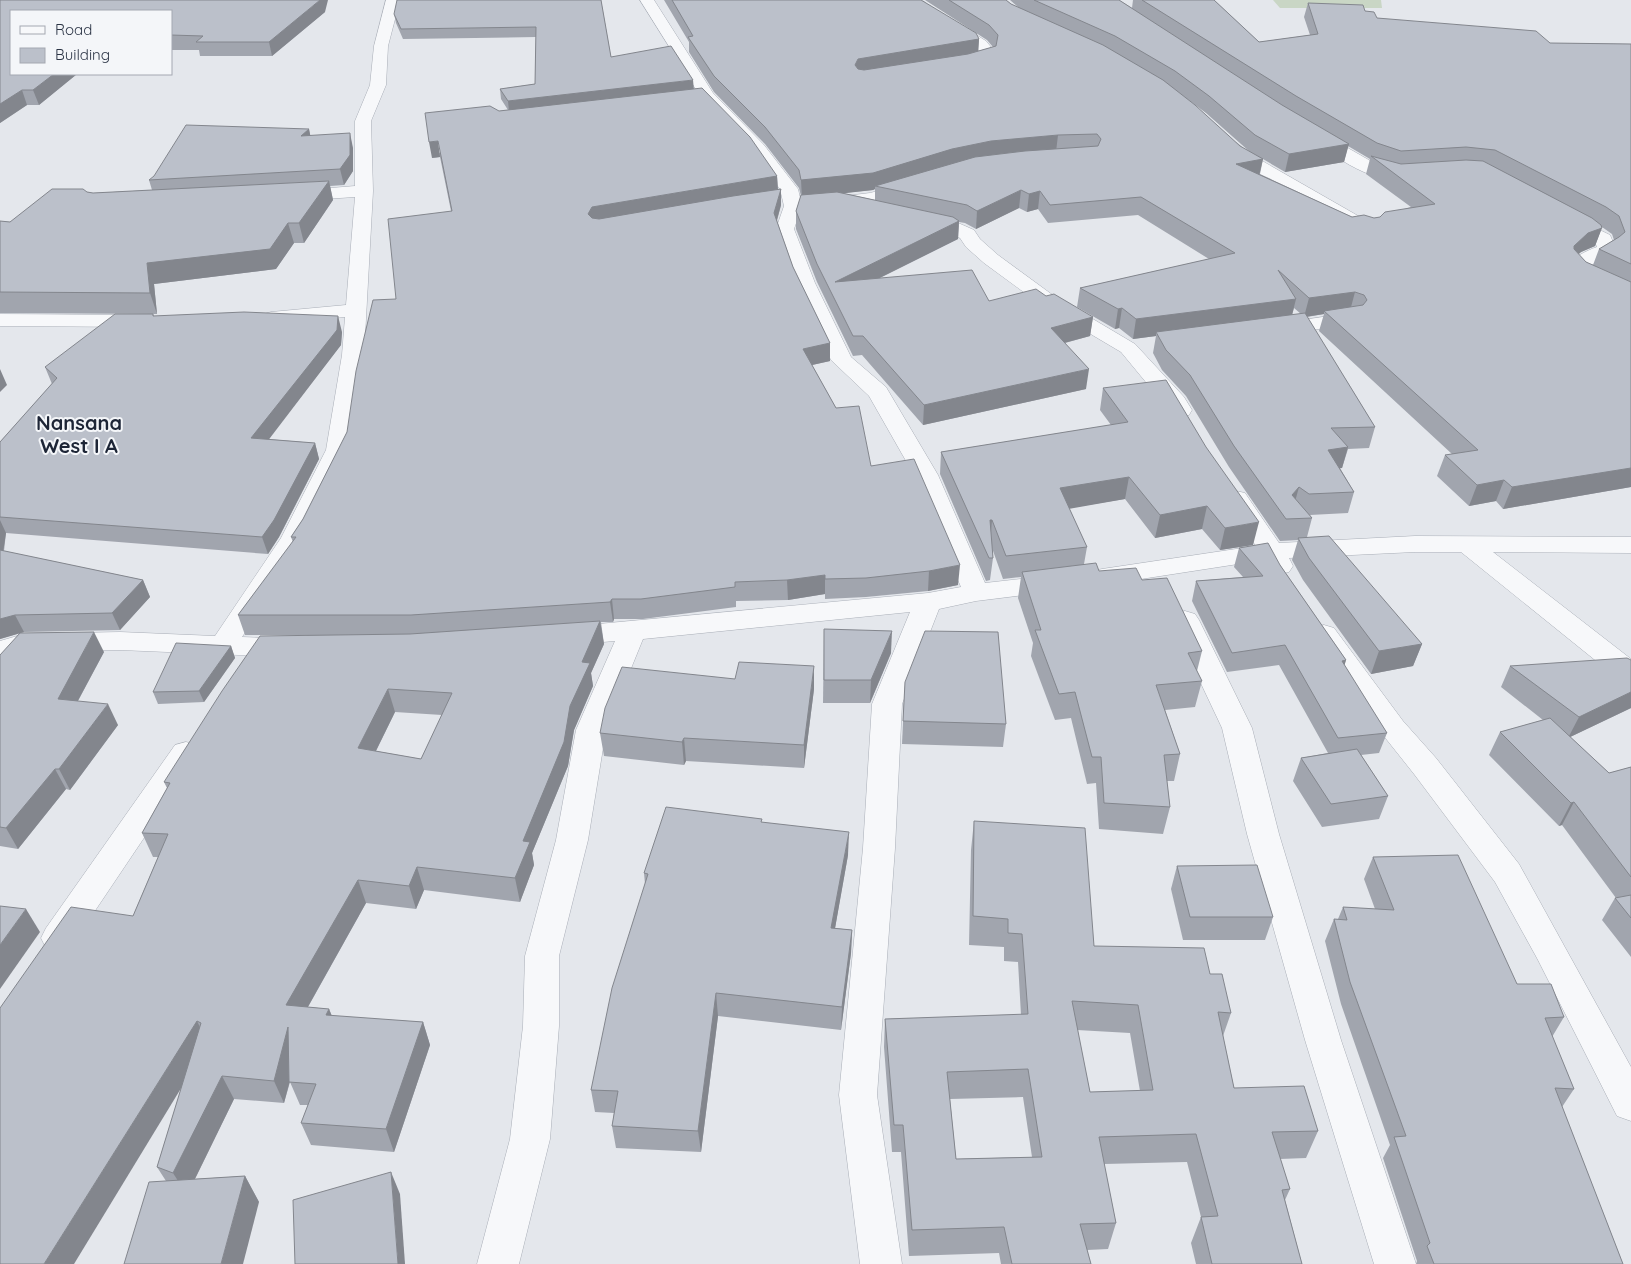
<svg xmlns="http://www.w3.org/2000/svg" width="1631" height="1264" viewBox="0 0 1631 1264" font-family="Quicksand,sans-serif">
  <rect width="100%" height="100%" fill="#e4e7ec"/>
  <polygon fill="#c9d6c5" points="1273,0 1381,0 1382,8 1280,8"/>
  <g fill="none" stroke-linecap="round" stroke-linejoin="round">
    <g stroke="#a9aeb7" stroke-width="1">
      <g id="minor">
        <polygon points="386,0 400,0 388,46 386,85 371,121 373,191 364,355 350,450 307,538 242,637 288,639 298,641 302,648 298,655 288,657 120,650 25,652 0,659 0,641 24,634 120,632 215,636 281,538 326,450 342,355 345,317 271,324 264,322 261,318 264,314 271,312 346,305 355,197 294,201 288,200 285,196 288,192 294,191 355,186 355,121 370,85 374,46"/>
        <polygon points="640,0 654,0 713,93 764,145 798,189 802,206 794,229 815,283 851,357 886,387 938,475 985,583 1057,575 1066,577 1070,583 1066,589 1057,591 976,601 939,609 902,704 895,848 877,1095 902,1264 860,1264 839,1095 863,848 872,704 910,612 643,639 606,730 588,840 559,956 559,1026 550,1139 519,1264 477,1264 510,1139 523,1026 525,956 556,840 576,730 615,641 566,645 556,642 552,636 556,630 566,627 928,593 961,587 914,475 869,396 831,360 795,283 776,229 784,206 780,189 752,151 702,99"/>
        <polygon points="908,0 922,0 929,6 986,41 995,52 993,61 961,69 956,68 954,65 956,62 981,55 981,53 976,47 919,12"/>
        <path d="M1314 130 1320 132 1374 163 1392 168 1410 170 1413 174 1410 178C1374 187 1337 157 1308 138L1306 135 1308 132Z"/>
        <polygon points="1231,141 1237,143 1250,154 1360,217 1363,221 1360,225 1354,226 1348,225 1238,162 1223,146 1225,143"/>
        <polygon points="912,182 918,183 921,187 918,191 871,203 829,208 823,207 820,203 823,199 829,198 870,193"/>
        <path d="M1565 213 1610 235 1616 249C1611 257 1597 260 1589 267L1593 271 1631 289V303C1611 298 1580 283 1568 266 1575 256 1586 251 1597 247L1595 242 1559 222 1556 218 1559 214Z"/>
        <polygon points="923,215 956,222 974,230 980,239 998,255 1054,296 1135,344 1184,397 1192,410 1189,415 1181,417 1173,415 1121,352 1040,304 984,263 966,247 960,238 944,230 917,224 914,220 917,216"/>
        <polygon points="1350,313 1357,315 1360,319 1357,323 1275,336 1268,334 1265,330 1268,326 1275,324"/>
        <polygon points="0,314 143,315 150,317 153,321 150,325 143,327 0,326"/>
        <polygon points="1236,491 1245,493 1279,543 1415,536 1631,537 1631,553 1493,552 1631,659 1631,684 1621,681 1461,552 1415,552 1289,558 1293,566 1289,572 1280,574 1271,572 1264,560 1102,585 1093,583 1089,577 1093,571 1102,569 1256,546 1224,498 1227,493"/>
        <polygon points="1185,611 1195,614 1199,620 1252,728 1279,834 1341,1040 1416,1264 1374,1264 1305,1040 1247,834 1222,728 1171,620 1175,614"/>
        <polygon points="1324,625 1334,628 1403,721 1436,758 1519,864 1631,1067 1631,1121 1617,1116 1538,960 1495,882 1414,774 1383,735 1310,634 1314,628"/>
        <polygon points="186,742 197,745 201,753 70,948 58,952 46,948 41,938 46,928 175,745"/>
      </g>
    </g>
    <use href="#minor" fill="#f7f8fa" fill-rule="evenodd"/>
  </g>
  <g fill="#a1a5ae" fill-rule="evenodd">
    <polygon points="0,0 325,12 272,56 200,56 199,50 171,50 171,11 11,11 77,74 39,105 27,105 0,123"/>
    <path d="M601 0 611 57 694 89 777 176 778 189H781V205L777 221 793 267 830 343V361L812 365 836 408 871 466 958 585 928 591 866 597 825 599V594L788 600 736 601V607L643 619H614L613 622H601L604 644 591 673 593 686 574 730 568 766 532 853 534 865 520 902 424 890 416 909 366 903 308 1007 329 1009 332 1016 423 1022 430 1045 394 1152 311 1145 301 1123 308 1105H300L290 1082 284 1103 234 1099 195 1179 245 1176 259 1202 166 1181 157 1167 181 1089 133 916 158 857H153L142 833 167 788 164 782 307 635H245L238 615 293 542 291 537 303 519 347 432 396 299 451 211 440 157 432 158 499 111 508 110 501 99 500 89 535 84 536 37 403 39 396 23 394 14ZM395 712 442 715 421 759 376 751Z"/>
    <path d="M664 0H921L979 39 978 51 993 47 987 40 925 0H1006L1011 4 1019 8 1010 0H1119L1132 8 1133 0H1214L1259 42 1310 35 1304 17 1308 3 1365 11 1377 18 1550 43 1631 44V487L1503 509 1496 501 1469 506 1437 476 1445 455 1452 454 1319 331 1324 314 1307 317 1375 427 1369 448 1348 449 1342 468H1340L1354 492 1348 513 1310 515 1312 518 1307 537 1422 644 1413 666 1371 674 1303 580 1292 560 1298 540 1280 541 1229 467 1186 396 1162 370 1153 353 1156 336 1133 339 1119 328 1115 329 1077 307 1080 288 1209 259 1138 215 1048 223 1038 209 1027 212 1019 208 976 229 965 223 959 222 958 239 880 278 989 301 1046 296 1093 317 1090 336 1065 343 1086 389 923 425 862 355 853 356 817 282 796 229V211L801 196 799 188 765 144 714 92 689 52V42ZM1171 87 1206 113 1250 152 1240 146ZM1348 146 1370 159 1366 174 1411 207 1380 217 1374 218 1352 217 1260 174 1263 159 1285 172 1344 162ZM875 189V200L843 193 873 190ZM1602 227 1612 234 1614 240 1599 249 1593 265 1586 262 1578 254 1581 252 1595 246ZM1294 308 1301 314 1292 315Z"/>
    <polygon points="309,129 310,136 353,148 353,171 344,185 330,186 333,200 304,243 294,243 276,269 154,284 157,314 0,313 0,221 10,222 87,192 93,193 152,190 149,180"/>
    <polygon points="153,314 154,316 342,332 341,345 268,439 315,443 319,459 279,537 268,554 6,533 4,551 143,580 150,597 120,630 24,632 0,639 0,442 52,384 45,367"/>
    <polygon points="1103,388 1253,545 1220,550 1202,529 1155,538 1125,499 1069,508 1087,547 1084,564 1099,571 1142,580 1202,651 1197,671 1202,681 1195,707 1165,710 1180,754 1174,781 1167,781 1170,807 1163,834 1099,829 1096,783 1087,784 1071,718 1055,720 1031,656 1033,643 1018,598 1021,577 1003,579 992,548 993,558 990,580 986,581 940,474 941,452 1111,425 1100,410"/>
    <polygon points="1239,548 1280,565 1346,660 1344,666 1387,733 1379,753 1361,755 1388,796 1379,819 1322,827 1293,781 1301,758 1328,753 1279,665 1227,672 1192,601 1196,581 1243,577 1234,567"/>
    <polygon points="824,629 891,653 870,703 823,703"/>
    <polygon points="231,646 235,658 204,702 158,704 153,692"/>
    <polygon points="104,652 78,701 118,725 70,790 66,789 18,849 0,846 0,655"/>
    <polygon points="1631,660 1631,708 1570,737 1609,773 1631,767 1631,957 1602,920 1615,898 1616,898 1562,825 1559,826 1489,755 1500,732 1543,720 1501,687 1510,666"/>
    <polygon points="905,682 1006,724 1003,747 902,744"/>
    <polygon points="814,689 804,768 686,761 684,765 604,756 600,733"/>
    <path d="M974 821 1094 946 1210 974 1231 1013 1223 1036 1234 1088 1318 1131 1306 1158 1280 1159 1290 1189 1285 1200 1302 1264H1196L1191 1243 1201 1217 1187 1162 1104 1164 1116 1223 1108 1249 1087 1250 1091 1264H1001L999 1253 909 1256 901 1152H892L884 1047 885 1019 1021 1015 1018 962 1004 961V947L969 945 971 850ZM1077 1030 1130 1033 1140 1091 1090 1092ZM1023 1097 1032 1157 956 1159 950 1099Z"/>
    <polygon points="762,822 848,855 835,928 852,930 851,953 841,1030 718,1016 701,1152 616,1148 612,1126 614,1113 595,1112 591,1090 645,884 644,873"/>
    <polygon points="1373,857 1517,984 1564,1017 1552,1037 1574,1089 1562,1107 1623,1264 1416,1264 1417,1261 1383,1158 1390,1145 1341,1004 1325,941 1334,919 1338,919 1343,907 1375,909 1364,879"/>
    <polygon points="1177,866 1273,917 1265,940 1183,940 1171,889"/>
  </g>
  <g fill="#83868d">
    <polygon points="320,0 328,0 325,12 272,56 269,42"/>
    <polygon points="979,39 978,55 858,75 855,65 858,59"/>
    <polygon points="54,74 77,74 39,105 33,90"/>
    <polygon points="693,80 694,90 509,111 508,101"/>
    <polygon points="22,90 27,105 0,123 0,104"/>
    <polygon points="309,129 312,144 301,136"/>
    <polygon points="350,133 353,148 353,171 344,185 340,169"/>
    <polygon points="1058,135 1056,152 875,186 875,189 873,190 802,198 801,180 991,141"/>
    <polygon points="438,141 440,157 432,158 429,142"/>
    <polygon points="1349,144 1344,162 1285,172 1289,154"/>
    <polygon points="1263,159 1259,176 1236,164"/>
    <polygon points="777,176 778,192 594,223 588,214 592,207"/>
    <polygon points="329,181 333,200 304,243 299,223"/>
    <polygon points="781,189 781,205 774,230 774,213"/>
    <polygon points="1021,190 1019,208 976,229 977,211"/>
    <polygon points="1040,191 1038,209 1027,212 1029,194"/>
    <polygon points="959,221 958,239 835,300 835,282"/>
    <polygon points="288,223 294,243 276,269 154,284 157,314 150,293 147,263"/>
    <polygon points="1602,228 1595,246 1581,252 1567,265 1574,246 1588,233"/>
    <polygon points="1355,292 1350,311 1324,311 1324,314 1304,317 1309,298"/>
    <polygon points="1296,299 1291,319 1156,332 1156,336 1133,339 1136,319"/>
    <polygon points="1122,308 1119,328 1115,329 1118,309"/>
    <polygon points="338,316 342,332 341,345 257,455 251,438"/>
    <polygon points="1093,317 1090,336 1049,347 1051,328"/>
    <polygon points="830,343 830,361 803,367 803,349"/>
    <polygon points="0,369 7,385 0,392"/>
    <polygon points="1089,369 1086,389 923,425 924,405"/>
    <polygon points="315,443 319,459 279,537 268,554 262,537"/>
    <polygon points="1348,447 1342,468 1322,471 1328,450"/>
    <polygon points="1631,468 1631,487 1503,509 1512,487"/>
    <polygon points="1129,477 1125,499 1057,511 1060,488"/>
    <polygon points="1504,480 1496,501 1469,506 1477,485"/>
    <polygon points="1299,487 1293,509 1292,495"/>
    <polygon points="1207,506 1202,529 1155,538 1160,515"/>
    <polygon points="0,520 6,533 1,566 0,563"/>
    <polygon points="990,520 992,520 990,542"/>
    <polygon points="1259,522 1253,545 1220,550 1225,528"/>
    <polygon points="960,565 958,585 928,591 929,571"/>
    <polygon points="825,575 825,594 788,600 787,580"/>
    <polygon points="143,580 150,597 120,630 112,613"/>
    <polygon points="612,599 614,619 613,622 610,602"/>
    <polygon points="15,615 24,632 0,639 0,619"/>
    <polygon points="600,621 604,644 591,673 593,686 574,730 568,766 532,853 534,865 520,902 515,878 523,841 570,706 582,662"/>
    <polygon points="892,631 891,653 870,703 871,680"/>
    <polygon points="94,632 104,652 68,719 58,699"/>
    <polygon points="1422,644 1413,666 1371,674 1379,651"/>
    <polygon points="231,646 235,658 204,702 199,691"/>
    <polygon points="1346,660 1340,680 1342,661"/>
    <polygon points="814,666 814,689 804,768 804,745"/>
    <polygon points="388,689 395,712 366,771 358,748"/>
    <polygon points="1631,692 1631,708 1568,738 1579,717"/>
    <polygon points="108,704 118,725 70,790 59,769"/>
    <polygon points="684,738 686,761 684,765 682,742"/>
    <polygon points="55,769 66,789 18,849 6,828"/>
    <polygon points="1574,802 1562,825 1559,826 1571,803"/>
    <polygon points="849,832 848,855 831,951 831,928"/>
    <polygon points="417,867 424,890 416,909 409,886"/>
    <polygon points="358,880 366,903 296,1028 286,1005"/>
    <polygon points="26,909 40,932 0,989 0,945"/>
    <polygon points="852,930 851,953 841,1030 842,1007"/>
    <polygon points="716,993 718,1016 701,1152 698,1131"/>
    <polygon points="329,1009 338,1032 326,1015"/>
    <polygon points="197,1021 208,1044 74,1264 44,1264"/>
    <polygon points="423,1022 430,1045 394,1152 386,1129"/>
    <polygon points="288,1027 298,1050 284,1103 274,1081"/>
    <polygon points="222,1076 234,1099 187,1195 173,1173"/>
    <polygon points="391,1172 400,1194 405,1264 398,1264"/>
    <polygon points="245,1176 259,1202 243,1264 221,1264"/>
  </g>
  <g fill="#bbc0ca" stroke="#83868d" fill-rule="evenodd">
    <polygon points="0,0 320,0 269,42 196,42 203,36 171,35 171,11 11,11 11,74 54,74 33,90 22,90 0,104"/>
    <polygon points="397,0 601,0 611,57 671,46 693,80 508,101 500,89 535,84 536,27 401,29 394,14"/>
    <polygon points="672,0 921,0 976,33 979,39 858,59 855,65 858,69 864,70 968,54 996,46 998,35 989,25 949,0 1006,0 1011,4 1103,45 1163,80 1195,105 1240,146 1263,159 1236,164 1352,217 1364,215 1374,218 1380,217 1385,212 1435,204 1371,156 1401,164 1466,160 1483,161 1592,218 1601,225 1602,228 1588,233 1574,246 1574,249 1586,262 1631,282 1631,468 1512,487 1504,480 1477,485 1445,455 1478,450 1324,311 1363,305 1367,300 1364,295 1355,292 1309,298 1278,270 1296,299 1136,319 1122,308 1118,309 1080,288 1235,253 1141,197 1050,205 1040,191 1029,194 1021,190 977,211 967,205 875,186 975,157 1025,151 1098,146 1101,139 1097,134 1058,135 991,141 952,149 873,173 801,180 799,170 765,127 714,76 688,37 693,36"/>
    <polygon points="1034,0 1119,0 1282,105 1349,144 1289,154 1255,135 1209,96 1175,71 1115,36"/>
    <polygon points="1142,0 1214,0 1259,42 1318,34 1308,3 1363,5 1365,11 1374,12 1377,18 1536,31 1550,43 1631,44 1631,264 1599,249 1619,237 1625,232 1619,216 1606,207 1495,150 1466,147 1401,151 1377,143 1296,96"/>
    <polygon points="702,88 750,137 777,176 592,207 588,214 592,218 599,219 733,196 781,189 774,213 793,267 830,343 803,349 836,408 859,406 871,466 914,459 960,565 929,571 866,578 825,579 825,575 787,580 735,582 735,587 641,599 612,599 610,602 411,615 238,615 296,537 291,537 303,519 347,432 356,371 373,300 396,299 388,219 452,211 438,141 429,142 425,113 490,106 499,111"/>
    <polygon points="186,125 309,129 301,136 350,133 350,155 340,169 149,180 154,176"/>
    <polygon points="329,181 299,223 288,223 270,249 147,263 150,293 0,292 0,221 10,222 52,189 83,189 87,192 93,193"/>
    <polygon points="837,192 953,217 959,221 835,282 972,270 989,301 1036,289 1046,296 1054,294 1093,317 1051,328 1089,369 924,405 863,336 853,336 817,264 796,211 801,195"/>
    <polygon points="244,312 338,316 337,330 251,438 315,443 274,520 262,537 0,517 0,442 57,378 45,367 115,314 153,314 153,316"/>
    <polygon points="1305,313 1375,427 1331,428 1348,447 1328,450 1354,492 1309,494 1299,487 1292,495 1312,518 1286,519 1234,446 1190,375 1166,350 1156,332"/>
    <polygon points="1166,380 1206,447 1259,522 1225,528 1207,506 1160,515 1129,477 1060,488 1087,547 1006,556 992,520 990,520 993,558 989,558 941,452 1128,422 1103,388"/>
    <polygon points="1329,536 1422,644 1379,651 1309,558 1298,538"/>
    <polygon points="1268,543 1280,565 1346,660 1342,661 1387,733 1338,738 1285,645 1232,653 1196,581 1263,576 1239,548"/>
    <polygon points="0,550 143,580 112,613 15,615 0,619"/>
    <polygon points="1096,563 1099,571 1136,568 1142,580 1167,578 1202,651 1188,653 1202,681 1156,685 1180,754 1164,755 1170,807 1104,803 1101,757 1092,757 1075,692 1059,694 1035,630 1041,630 1022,572"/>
    <path d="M600 621 582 662 590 663 570 706 564 742 523 841 530 842 515 878 417 867 409 886 358 880 286 1005 329 1009 326 1015 423 1022 386 1129 301 1123 316 1084 289 1082 288 1027 274 1081 222 1076 173 1173 157 1167 201 1023 197 1021 44 1264H0V1008L71 907 133 916 168 834 142 833 170 783 164 782 222 691 260 636 410 634ZM388 689 452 693 421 759 358 748Z"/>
    <polygon points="824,629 892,631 871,680 824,680"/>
    <polygon points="925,631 998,632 1006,724 903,721 905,682"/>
    <polygon points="94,632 58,699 108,704 59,769 55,769 6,828 0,827 0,655 20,633"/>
    <polygon points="176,643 231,646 199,691 153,692"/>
    <polygon points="1627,658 1631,660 1631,692 1579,717 1510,666"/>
    <polygon points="739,662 814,666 804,745 684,738 682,742 600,733 605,708 622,667 735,679"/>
    <polygon points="1550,718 1609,773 1631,767 1631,877 1574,802 1571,803 1500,732"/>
    <polygon points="1357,749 1388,796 1331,804 1301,758"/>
    <polygon points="666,807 762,819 761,822 849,832 831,928 852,930 842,1007 716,993 698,1131 612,1126 618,1091 591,1090 612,988 648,874 644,873"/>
    <path d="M974 821 1085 828 1094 946 1204 948 1210 974H1222L1231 1013 1218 1012 1234 1088 1304 1086 1318 1131 1272 1132 1290 1189 1282 1190 1302 1264H1212L1201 1217 1218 1216 1196 1134 1099 1137 1116 1223 1080 1224 1091 1264H1012L1004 1227 912 1230 903 1125H894L885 1019 1028 1014 1022 934 1008 933V919L973 916ZM1072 1001 1138 1005 1153 1090 1090 1092ZM1028 1069 1042 1157 956 1159 947 1072Z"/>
    <polygon points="1458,855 1517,984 1551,984 1564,1017 1545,1018 1574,1089 1555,1088 1623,1264 1434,1264 1427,1246 1430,1243 1394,1137 1406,1136 1350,982 1334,919 1347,920 1343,907 1394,910 1373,857"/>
    <polygon points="1257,865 1273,917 1190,917 1177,866"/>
    <polygon points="1631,895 1631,918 1615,898"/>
    <polygon points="0,906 26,909 0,945"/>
    <polygon points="391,1172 398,1264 295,1264 293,1200"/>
    <polygon points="245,1176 221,1264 124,1264 149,1182"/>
  </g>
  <g text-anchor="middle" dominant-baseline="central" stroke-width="4" stroke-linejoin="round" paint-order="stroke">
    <g font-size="20" font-weight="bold" fill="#1d2536" stroke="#f4f6f9">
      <text x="79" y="422">Nansana<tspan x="79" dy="23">West I A</tspan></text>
    </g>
  </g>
  <rect x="10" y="10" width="162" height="65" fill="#f4f6f9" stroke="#a4a8b1"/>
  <rect x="20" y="26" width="25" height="8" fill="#f7f8fa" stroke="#a4a8b1"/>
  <text x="55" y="35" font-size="15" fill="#2b3445">Road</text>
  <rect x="20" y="48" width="25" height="15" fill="#bbc0ca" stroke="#a4a8b1"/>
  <text x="55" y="60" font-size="15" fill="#2b3445">Building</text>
</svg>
